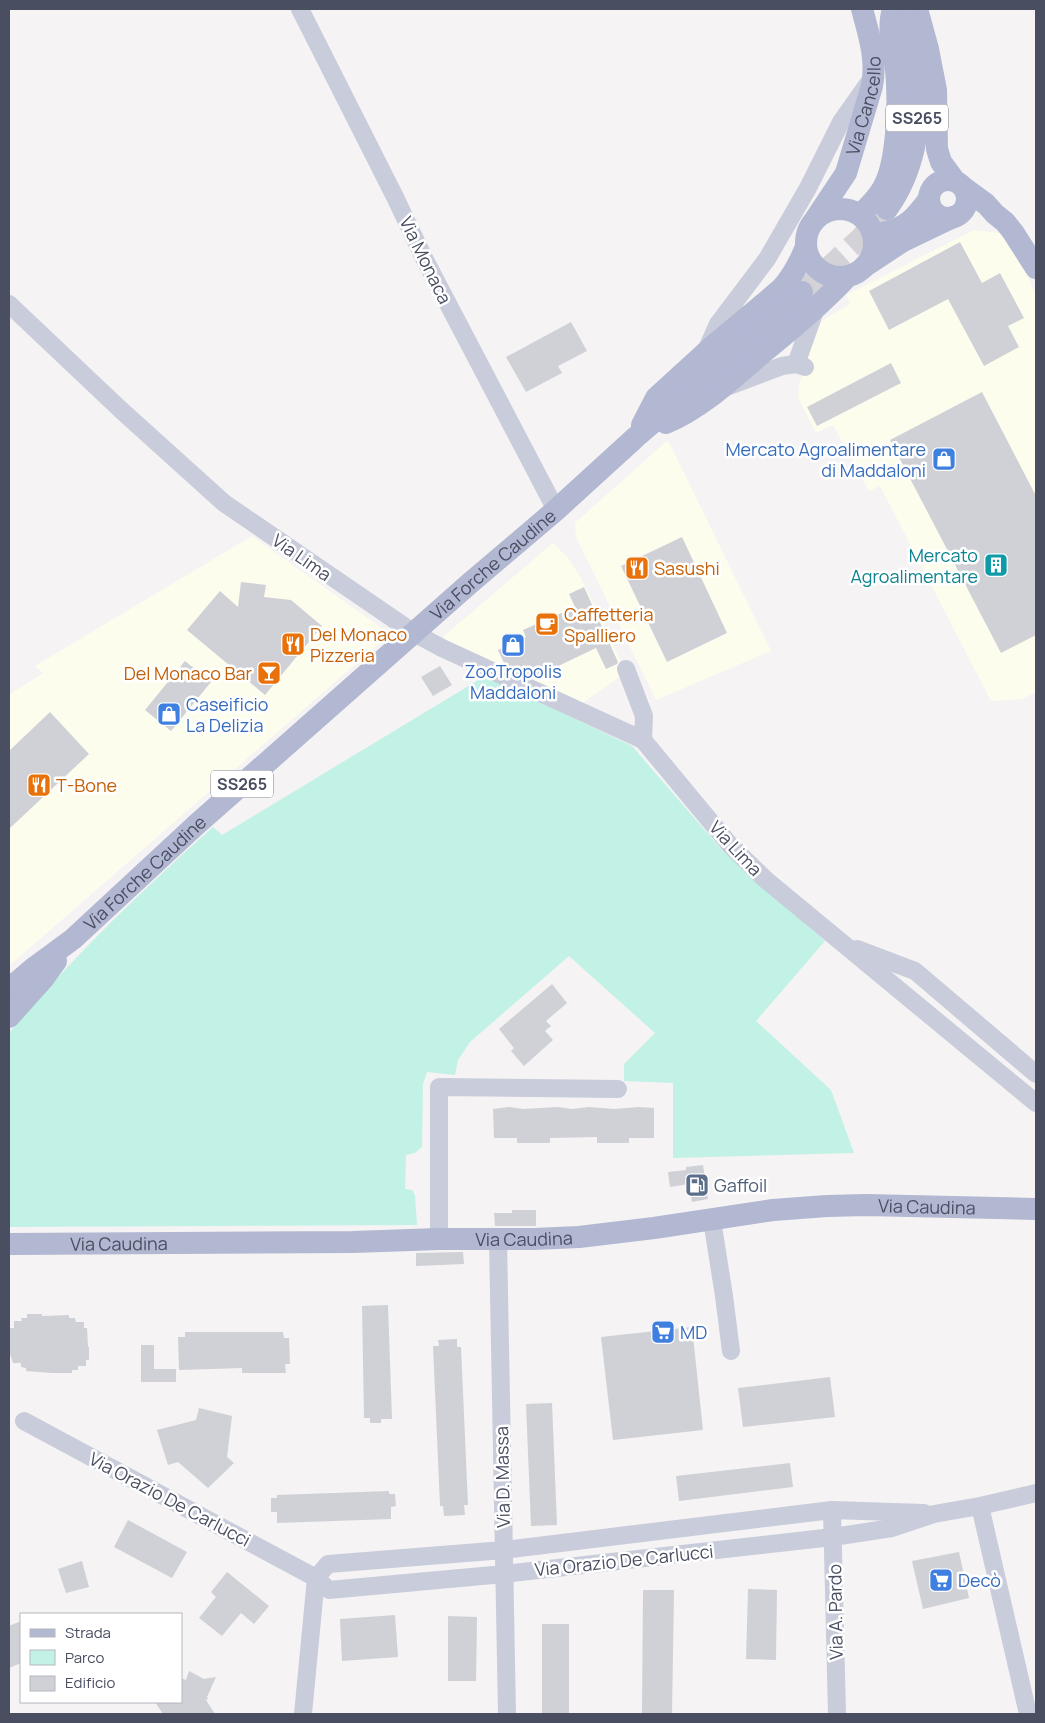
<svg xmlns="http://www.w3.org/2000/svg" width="1045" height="1723" viewBox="0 0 1045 1723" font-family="Manrope,sans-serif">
  <rect width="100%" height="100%" fill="#f5f3f3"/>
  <g fill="#fdfdee">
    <polygon points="974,230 1000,233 1027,275 1036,295 1036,692 1022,699 991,701 880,486 869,491 833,425 816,433 798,397 799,384 821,321 850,304 846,295"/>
    <polygon points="668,440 771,651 656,700 576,537 575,523"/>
    <polygon points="252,536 390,634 9,966 9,695 43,673 35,666"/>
    <polygon points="553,543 568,558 581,578 620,660 624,674 578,706 446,643 444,636"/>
  </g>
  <path fill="#c1f2e5" d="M485 676 632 746 722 850 825 941 756 1021 831 1090 854 1153 673 1158V1083L624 1081V1064L655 1033 569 956 470 1042 458 1060 455 1075 427 1072 423 1084 422 1147 415 1153 406 1155 405 1189 412 1190 415 1195 417 1225 9 1227V1033L18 1021C79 952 144 888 213 827L222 835Z"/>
  <g fill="#cfd1d7">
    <polygon points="960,242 982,283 1000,273 1024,318 1008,326 1019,347 984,366 948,299 889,330 869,291"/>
    <polygon points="571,322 587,351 558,366 562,373 526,392 506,357"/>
    <polygon points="891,363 901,383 817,426 807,407"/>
    <polygon points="982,392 1036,496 1036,635 1001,653 890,440"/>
    <polygon points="682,537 727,633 667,662 621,566"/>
    <polygon points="241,582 266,585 264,597 291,600 322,626 265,695 187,630 220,591 238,607"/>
    <polygon points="584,587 618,662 617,664 606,669 596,648 533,678 525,674 522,668 516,670 505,665 498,650 526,637 523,630 575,607 569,594"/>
    <polygon points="185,661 211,682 171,731 145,710"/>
    <polygon points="440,666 452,685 433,696 421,677"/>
    <polygon points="50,712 89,754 9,829 9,751"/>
    <polygon points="552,984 567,1003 546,1021 551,1026 545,1031 553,1040 524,1066 511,1051 514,1048 499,1029"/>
    <polygon points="509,1107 523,1109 558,1107 572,1109 589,1107 614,1109 639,1107 654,1108 654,1138 629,1138 629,1143 597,1143 597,1137 550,1138 550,1143 517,1143 517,1138 494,1138 493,1109"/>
    <polygon points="703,1165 708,1199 692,1202 689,1184 670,1187 668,1172 686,1170 686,1167"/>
    <polygon points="512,1210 536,1210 536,1226 495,1226 494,1213 512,1213"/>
    <polygon points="463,1252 464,1264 416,1266 416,1253"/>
    <polygon points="388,1305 392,1419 381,1419 381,1423 370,1423 370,1418 364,1418 362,1306"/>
    <polygon points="27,1314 42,1314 42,1316 69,1315 69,1318 75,1318 76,1322 84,1322 84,1328 87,1328 88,1347 89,1347 89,1360 86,1360 86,1366 78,1366 78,1370 72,1370 72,1373 52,1373 26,1371 26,1368 21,1367 21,1363 13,1363 9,1351 9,1348 10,1348 9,1328 14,1328 14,1321 22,1321 21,1318 27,1318"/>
    <polygon points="692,1327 703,1430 613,1440 601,1337"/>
    <polygon points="185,1332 283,1332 284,1338 289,1338 290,1364 285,1364 286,1373 242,1373 242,1368 179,1370 178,1337 185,1337"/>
    <polygon points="457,1339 457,1347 461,1347 468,1505 464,1505 465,1515 444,1516 443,1506 440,1506 433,1346 439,1346 438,1340"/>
    <polygon points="141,1345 154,1345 154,1369 176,1369 176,1382 141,1382"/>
    <polygon points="830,1377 835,1417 743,1427 738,1388"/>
    <polygon points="552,1403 557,1525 531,1526 526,1404"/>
    <polygon points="199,1408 232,1416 227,1457 234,1463 208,1488 178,1462 168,1465 157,1430 196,1420"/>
    <polygon points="790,1463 793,1487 679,1501 676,1476"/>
    <polygon points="389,1491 389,1494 395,1494 396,1506 391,1507 391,1519 277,1523 277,1512 271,1512 271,1498 277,1498 277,1495"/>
    <polygon points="128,1520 187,1552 172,1578 114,1547"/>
    <polygon points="959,1552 969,1598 923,1609 912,1561"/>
    <polygon points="82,1561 89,1587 66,1593 58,1569"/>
    <polygon points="227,1572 269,1606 254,1624 241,1613 222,1636 199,1618 216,1597 211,1592"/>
    <polygon points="748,1589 777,1590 776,1660 746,1659"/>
    <polygon points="643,1590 674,1590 672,1714 642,1714"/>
    <polygon points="395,1615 398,1657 342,1661 340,1619"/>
    <polygon points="448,1616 477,1617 476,1681 448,1681"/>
    <polygon points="21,1621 21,1663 9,1668 9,1626"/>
    <rect x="542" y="1624" width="27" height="90"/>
    <polygon points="189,1671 204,1679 216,1677 207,1697 208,1699 206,1700 215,1714 163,1714 155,1702 181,1702 181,1678 186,1680"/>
  </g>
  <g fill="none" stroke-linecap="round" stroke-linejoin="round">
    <polyline stroke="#d3d2d6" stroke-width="22" stroke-dasharray="22 11" stroke-linecap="butt" points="802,292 860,239 887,209"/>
    <g stroke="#c9ccda" stroke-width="18">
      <polyline points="300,9 395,197 424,258 556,510"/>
      <polyline points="9,304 121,410 224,503 414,633 442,648 643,740 730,845 766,880 1036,1103"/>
      <polyline points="706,351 718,324 767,259 808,188 841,122 870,81"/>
      <polyline points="796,364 816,308"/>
      <polyline points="729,386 782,366 796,364 805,367"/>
      <polyline points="626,669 644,716 643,740"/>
      <polyline points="857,949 915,971 1036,1074"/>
      <polyline points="712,1220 724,1296 731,1351"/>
      <polyline points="439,1239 439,1087 618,1089"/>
      <polyline points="498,1240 507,1714"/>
      <polyline points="24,1421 316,1578 329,1590 504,1574 833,1537 892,1528 934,1514 980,1506 1036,1493"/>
      <polyline points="980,1506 1028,1714"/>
      <polyline points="832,1510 837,1714"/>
      <polyline points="303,1714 316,1578 328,1564 504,1550 832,1510 924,1513"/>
    </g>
    <g stroke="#b2b7d2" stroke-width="22">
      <polyline points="917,9 928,49 936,90 937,149 941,162 955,181"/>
      <circle cx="948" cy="199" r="19"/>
      <polyline points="964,188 986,204 995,214 1005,222 1013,232 1036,268"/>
      <circle cx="840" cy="243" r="34"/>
      <path d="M887 209C913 173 923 124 917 80 913 56 904 34 905 9"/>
      <path d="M860 215C868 207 877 199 883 188 898 162 899 101 896 70 893 49 887 29 893 9"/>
      <path id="s1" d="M816 218 846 173 872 86C877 59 869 35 862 9"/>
      <path d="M886 232C907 228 917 215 929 199"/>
      <polyline points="865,266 903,241 953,217"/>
      <path d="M666 423C701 408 730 381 759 356 789 331 820 306 847 277"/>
      <path d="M642 425 656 398 713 346 781 289C792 277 799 264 805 249"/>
      <path id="s2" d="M9 989 35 967 73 939 196 825 469 584 556 510 636 437 724 362 802 292"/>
      <polyline points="9,1017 43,979 56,961"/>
      <path id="s3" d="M9 1244 353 1242 439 1239H534L579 1237 654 1228 773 1210 827 1206 866 1205 1036 1209"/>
    </g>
  </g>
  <defs>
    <g id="shop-square" transform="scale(1.25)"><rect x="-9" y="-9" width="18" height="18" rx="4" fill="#3f7fe0" stroke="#fff"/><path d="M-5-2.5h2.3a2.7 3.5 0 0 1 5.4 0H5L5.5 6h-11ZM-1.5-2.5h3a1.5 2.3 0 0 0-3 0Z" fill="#fff"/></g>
    <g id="building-square" transform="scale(1.25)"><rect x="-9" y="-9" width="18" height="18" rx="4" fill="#0f9aa8" stroke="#fff"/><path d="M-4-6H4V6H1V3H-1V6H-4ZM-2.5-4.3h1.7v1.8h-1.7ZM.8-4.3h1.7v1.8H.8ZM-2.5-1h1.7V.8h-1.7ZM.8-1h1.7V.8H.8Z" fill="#fff"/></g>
    <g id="restaurant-square" transform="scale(1.25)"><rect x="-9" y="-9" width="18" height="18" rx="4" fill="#e8710a" stroke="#fff"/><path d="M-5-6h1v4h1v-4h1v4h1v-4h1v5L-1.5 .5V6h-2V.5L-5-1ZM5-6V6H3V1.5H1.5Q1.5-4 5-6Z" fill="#fff"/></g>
    <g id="cafe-square" transform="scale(1.25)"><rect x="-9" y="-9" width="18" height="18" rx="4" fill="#e8710a" stroke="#fff"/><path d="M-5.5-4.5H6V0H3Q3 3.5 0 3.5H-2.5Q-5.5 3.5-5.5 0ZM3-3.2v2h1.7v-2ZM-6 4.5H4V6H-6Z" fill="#fff"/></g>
    <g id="bar-square" transform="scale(1.25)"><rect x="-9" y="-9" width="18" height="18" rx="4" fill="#e8710a" stroke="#fff"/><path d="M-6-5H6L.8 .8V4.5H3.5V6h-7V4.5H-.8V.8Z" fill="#fff"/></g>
    <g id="fuel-square" transform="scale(1.25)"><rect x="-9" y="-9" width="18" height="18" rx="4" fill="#5c6f8a" stroke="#fff"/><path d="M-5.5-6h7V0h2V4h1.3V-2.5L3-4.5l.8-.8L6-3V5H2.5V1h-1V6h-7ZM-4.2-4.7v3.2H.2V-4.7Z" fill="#fff"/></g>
    <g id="supermarket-square" transform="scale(1.25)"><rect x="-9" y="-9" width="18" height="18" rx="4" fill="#3f7fe0" stroke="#fff"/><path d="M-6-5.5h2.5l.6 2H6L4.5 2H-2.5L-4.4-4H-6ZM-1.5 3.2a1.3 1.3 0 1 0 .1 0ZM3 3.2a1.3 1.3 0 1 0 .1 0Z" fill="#fff"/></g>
  </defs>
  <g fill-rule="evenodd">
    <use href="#shop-square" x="944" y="459"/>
    <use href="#building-square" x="996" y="565"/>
    <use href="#restaurant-square" x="637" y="568"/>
    <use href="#cafe-square" x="547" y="624"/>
    <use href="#restaurant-square" x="293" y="644"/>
    <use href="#shop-square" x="513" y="645"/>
    <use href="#bar-square" x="269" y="673"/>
    <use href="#shop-square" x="169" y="714"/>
    <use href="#restaurant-square" x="39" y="785"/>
    <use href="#fuel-square" x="697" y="1185"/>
    <use href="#supermarket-square" x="663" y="1332"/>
    <use href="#supermarket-square" x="941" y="1580"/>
  </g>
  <g text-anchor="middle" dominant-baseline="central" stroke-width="5" stroke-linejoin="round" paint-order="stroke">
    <g fill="#fff" stroke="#808390" stroke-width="1">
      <rect x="886" y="104.5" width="62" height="27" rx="4"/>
      <rect x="211" y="770.5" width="62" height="27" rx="4"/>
    </g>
    <g font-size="16" font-weight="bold" fill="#494e61">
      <text x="917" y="118">SS265</text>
      <text x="242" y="784">SS265</text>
    </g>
    <g font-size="18" fill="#494e61" stroke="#fff">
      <text stroke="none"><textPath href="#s1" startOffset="124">Via Cancello</textPath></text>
      <text transform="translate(426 260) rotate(64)">Via Monaca</text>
      <text transform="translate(302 557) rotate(35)">Via Lima</text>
      <text stroke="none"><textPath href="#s2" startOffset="644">Via Forche Caudine</textPath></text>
      <text transform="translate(736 848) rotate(47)">Via Lima</text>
      <text stroke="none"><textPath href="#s2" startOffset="179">Via Forche Caudine</textPath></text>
      <text stroke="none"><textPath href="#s3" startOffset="920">Via Caudina</textPath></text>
      <text stroke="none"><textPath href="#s3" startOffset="515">Via Caudina</textPath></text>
      <text stroke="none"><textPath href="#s3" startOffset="110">Via Caudina</textPath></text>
      <text transform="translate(502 1477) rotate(-91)">Via D. Massa</text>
      <text transform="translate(170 1499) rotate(28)">Via Orazio De Carlucci</text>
      <text transform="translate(624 1560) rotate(-6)">Via Orazio De Carlucci</text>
      <text transform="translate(835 1612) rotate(-91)">Via A. Pardo</text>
    </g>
    <g font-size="18" fill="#366cbe" stroke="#fff" text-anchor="start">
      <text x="926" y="449" text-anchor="end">Mercato Agroalimentare<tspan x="926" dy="21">di Maddaloni</tspan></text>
      <text x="513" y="671" text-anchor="middle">ZooTropolis<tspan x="513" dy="21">Maddaloni</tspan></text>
      <text x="186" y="704">Caseificio<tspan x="186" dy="21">La Delizia</tspan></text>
      <text x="680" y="1332">MD</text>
      <text x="958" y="1580">Decò</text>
    </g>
    <g font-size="18" fill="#0d838f" stroke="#fff" text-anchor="end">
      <text x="978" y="555">Mercato<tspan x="978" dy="21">Agroalimentare</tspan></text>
    </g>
    <g font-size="18" fill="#c56008" stroke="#fff" text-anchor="start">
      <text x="654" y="568">Sasushi</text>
      <text x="564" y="614">Caffetteria<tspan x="564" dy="21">Spalliero</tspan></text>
      <text x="310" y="634">Del Monaco<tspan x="310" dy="21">Pizzeria</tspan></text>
      <text x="252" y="673" text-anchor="end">Del Monaco Bar</text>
      <text x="56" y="785">T-Bone</text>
    </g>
    <g font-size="18" fill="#4e5e75" stroke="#fff" text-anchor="start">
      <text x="714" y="1185">Gaffoil</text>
    </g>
  </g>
  <rect width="1045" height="1723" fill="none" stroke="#494e61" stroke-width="20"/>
  <rect x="20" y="1613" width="162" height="90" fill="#ffffff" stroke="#b6b8c0"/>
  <rect x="30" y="1629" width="25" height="8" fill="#b2b7d2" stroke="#b6b8c0"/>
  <text x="65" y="1638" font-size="15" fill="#494e61">Strada</text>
  <rect x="30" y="1650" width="25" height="15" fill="#c1f2e5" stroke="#b6b8c0"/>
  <text x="65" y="1663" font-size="15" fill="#494e61">Parco</text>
  <rect x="30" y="1676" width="25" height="15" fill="#cfd1d7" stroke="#b6b8c0"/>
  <text x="65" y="1688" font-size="15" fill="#494e61">Edificio</text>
</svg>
